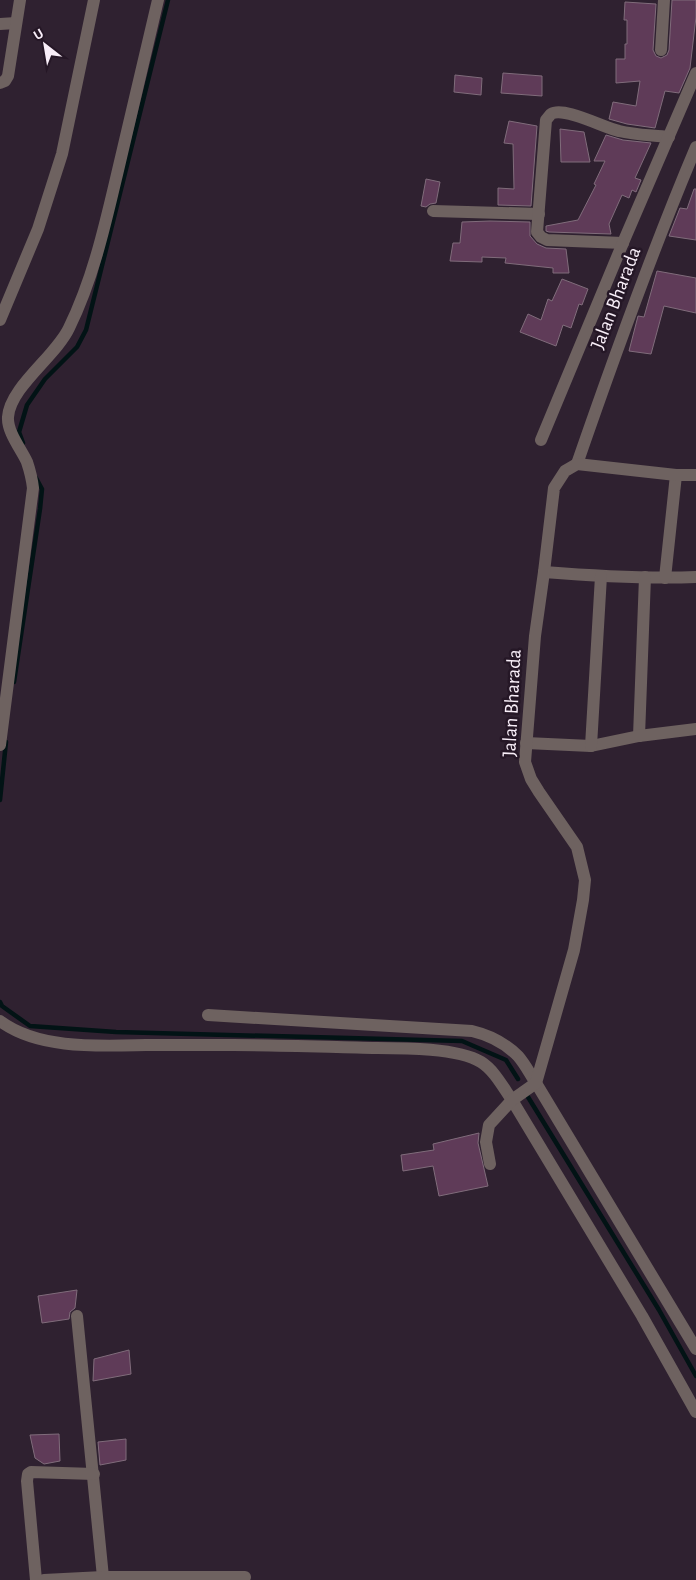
<svg xmlns="http://www.w3.org/2000/svg" width="696" height="1580" viewBox="0 0 696 1580" font-family="'Alegreya Sans',sans-serif">
  <rect width="100%" height="100%" fill="#2f2130"/>
  <g fill="none" stroke-linecap="round" stroke-linejoin="round">
    <g stroke="#021315" stroke-width="4.5">
      <polyline points="23,443 19,432 27,405 45,379 77,347 86,330 168,0"/>
      <polyline points="14,682 40,509 42,489 36,478"/>
      <polyline points="0,800 6,742"/>
      <polyline points="0,1002 2,1006 30,1026 116,1032 462,1041 506,1060 518,1079"/>
      <polyline points="528,1097 659,1310 696,1376"/>
    </g>
  </g>
  <g fill="#5f3b58" stroke="#806c7b">
    <polygon points="672,0 696,0 696,17 690,68 679,93 665,91 655,128 627,124 609,119 613,102 636,106 640,81 616,83 616,59 625,59 625,44 627,44 627,20 624,20 625,2 656,4 653,50 656,56 661,58 667,55 669,50"/>
    <polygon points="503,73 542,76 542,96 501,93"/>
    <polygon points="455,75 482,78 481,95 454,92"/>
    <polygon points="509,121 537,126 531,206 498,205 498,188 514,189 513,144 504,143"/>
    <polygon points="560,129 584,132 590,162 561,162"/>
    <polygon points="606,135 623,140 651,143 635,178 641,180 636,192 632,190 629,198 622,195 609,224 611,234 549,232 546,231 546,226 578,220 596,185 594,184 605,161 594,161"/>
    <polygon points="426,179 440,182 436,203 430,204 426,207 421,206"/>
    <polygon points="694,189 696,189 696,240 669,236 680,208 687,209"/>
    <polygon points="490,221 530,222 530,236 537,244 546,248 566,249 569,273 553,273 553,268 505,263 506,258 482,257 482,262 450,261 453,243 460,243 462,222"/>
    <polygon points="657,271 696,278 696,313 664,306 651,354 629,351 638,316 644,317"/>
    <polygon points="562,279 588,289 582,305 579,304 571,328 563,325 556,346 520,332 528,314 541,320 548,299 552,301"/>
    <polygon points="479,1133 478,1143 488,1186 439,1196 433,1166 403,1171 401,1155 434,1150 433,1144"/>
    <polygon points="77,1290 75,1308 70,1312 69,1319 42,1323 38,1296"/>
    <polygon points="129,1350 131,1374 93,1381 94,1359"/>
    <polygon points="59,1434 60,1461 44,1464 35,1458 30,1435"/>
    <polygon points="126,1439 126,1460 100,1465 98,1442"/>
  </g>
  <g fill="none" stroke-linecap="round" stroke-linejoin="round">
    <g stroke="#6e6260" stroke-width="12">
      <polyline points="0,24 16,23"/>
      <polyline points="661,50 664,0"/>
      <polyline points="0,83 5,81 8,76 20,0"/>
      <polyline points="433,211 539,214"/>
      <path d="M623 243 547 240 541 237 537 232 546 120C547 119 550 115 551 114 564 106 604 128 619 131 635 135 652 135 669 137"/>
      <polyline points="0,320 38,229 62,154 94,0"/>
      <polyline points="541,440 625,238 696,73"/>
      <path d="M577 464C614 357 652 251 696 147"/>
      <path d="M544 572C595 576 645 579 696 577"/>
      <polyline points="665,578 676,475"/>
      <polyline points="639,736 645,577"/>
      <polyline points="526,743 591,746 639,736 696,729"/>
      <path d="M0 745 33 488C32 479 30 471 27 462 21 449 7 432 8 417 10 387 56 356 69 328 94 277 106 221 119 166 132 110 145 55 158 0"/>
      <polyline points="591,746 601,576"/>
      <path d="M208 1015 472 1031C489 1035 506 1044 518 1056 525 1064 530 1074 536 1083L696 1349"/>
      <path d="M0 1021C39 1050 100 1046 146 1045 175 1045 204 1045 233 1045 281 1045 329 1047 377 1048 404 1048 458 1048 481 1062 494 1070 503 1087 512 1100L642 1316 696 1412"/>
      <polyline points="490,1164 486,1142 489,1125 512,1100 536,1083 574,950 583,900 585,880 577,847 539,792 531,779 525,762 535,636 544,572 554,488 565,471 577,464 676,475 696,475"/>
      <polyline points="77,1316 103,1577"/>
      <polyline points="36,1580 27,1481 28,1474 31,1472 94,1474"/>
      <polyline points="44,1580 103,1577 245,1577"/>
    </g>
  </g>
  <g text-anchor="middle" dominant-baseline="central" stroke-width="5" stroke-linejoin="round" paint-order="stroke">
    <g font-size="20" fill="#f8eef8" stroke="#251726">
      <text transform="translate(616 298) rotate(-69)">Jalan Bharada</text>
      <text transform="translate(512 703) rotate(-87)">Jalan Bharada</text>
    </g>
  </g>
  <g transform="translate(45 45) rotate(329)" stroke="#251726" stroke-width="4" paint-order="stroke">
  <path d="M0-4L9 19L0 12L-9 19Z" fill="#f8eef8"/>
  <text y="-8" font-size="14" font-weight="bold" text-anchor="middle" fill="#f8eef8">U</text>
  </g>
</svg>
